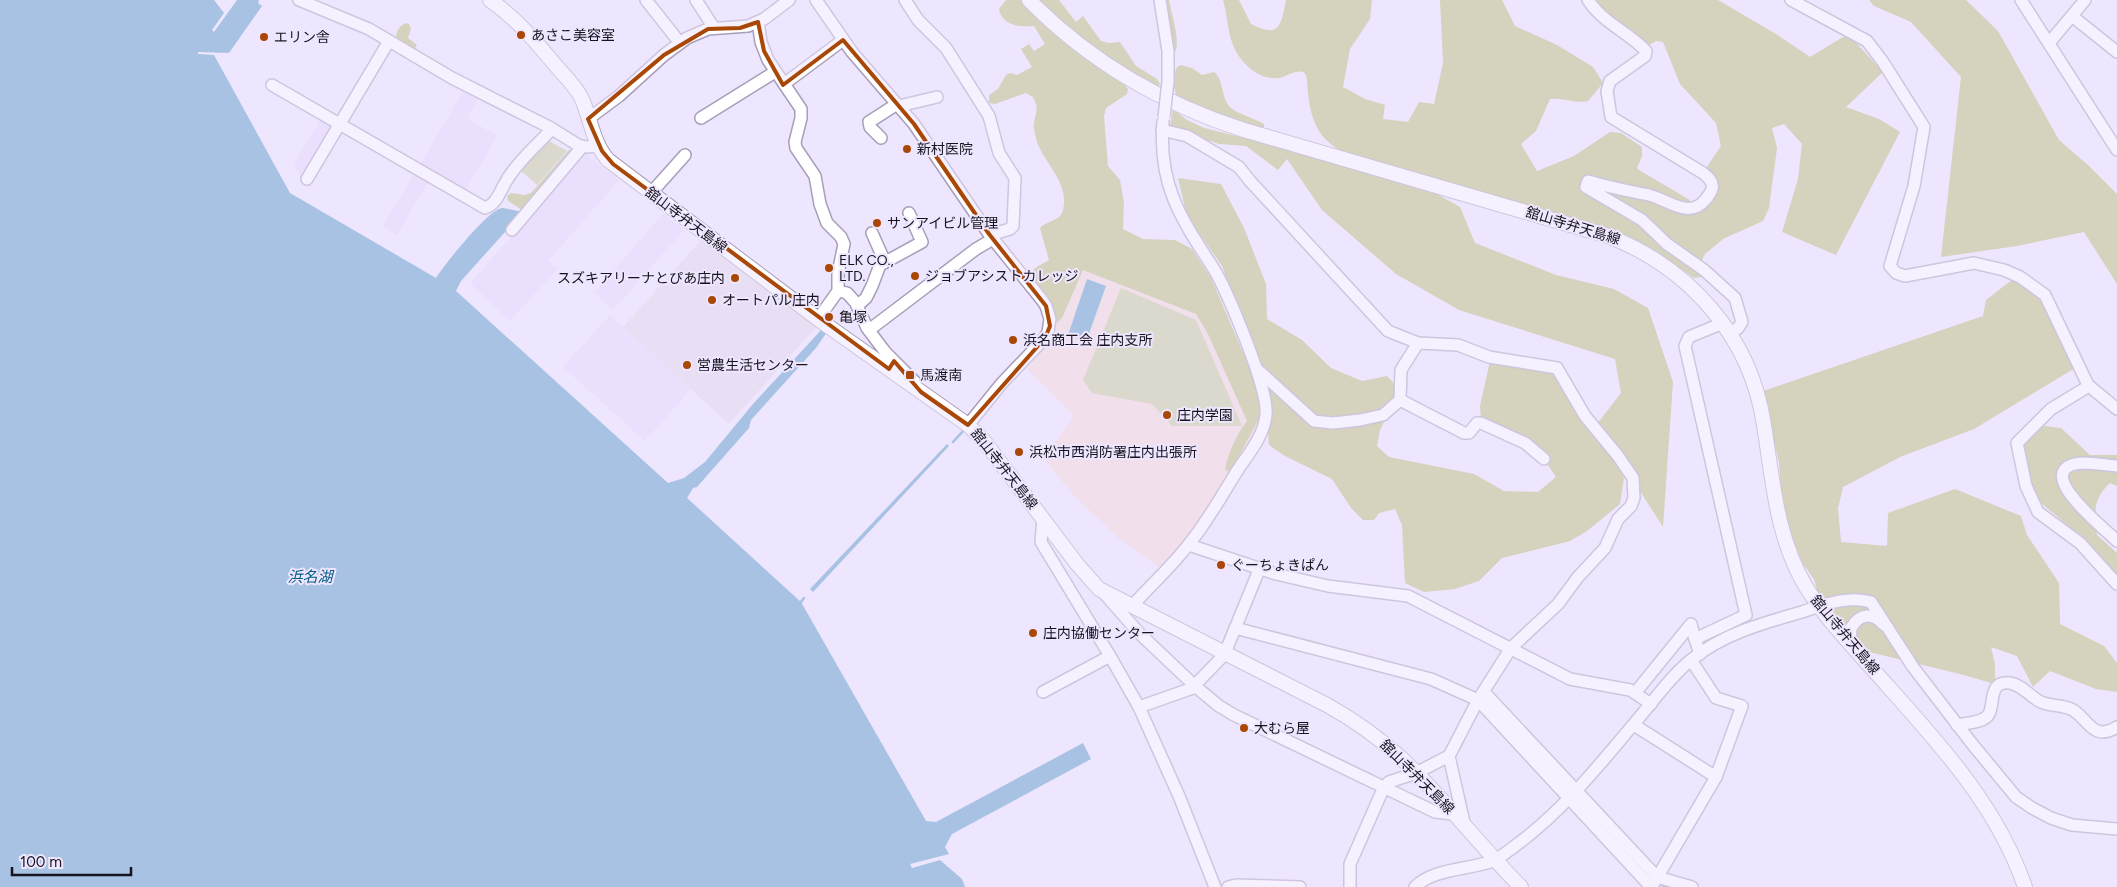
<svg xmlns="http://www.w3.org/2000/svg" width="2117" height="887" viewBox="0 0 2117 887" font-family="Figtree,'Noto Sans JP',sans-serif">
  <rect width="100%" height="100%" fill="#eee6fe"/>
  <polygon fill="#e3d7eb" points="702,239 818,325 729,424 623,327"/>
  <g fill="#e4d8fc">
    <polygon points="465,88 480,96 467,118 497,136 463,194 418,168"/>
    <polygon points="322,118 336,126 302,178 294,164"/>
    <polygon points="586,154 619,180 548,261 557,269 510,321 470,283"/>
    <polygon points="415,172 429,181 397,235 383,226"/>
    <polygon points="663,214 684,230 613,310 594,293"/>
    <polygon points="610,315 691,389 645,441 563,367"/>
  </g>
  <polygon fill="#f4d9d7" points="1092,259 1207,319 1245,355 1262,413 1259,429 1196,524 1162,569 1121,540 1076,498 1043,458 1074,416 1027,369 1051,340 1057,323 1046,295"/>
  <g fill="#c3c793">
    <polygon points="546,139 567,151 537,185 519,169"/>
    <polygon points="1121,288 1196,320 1242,426 1172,426 1152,404 1092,393 1083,380"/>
  </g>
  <g fill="#b5ba6f">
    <path d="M1006 0H1021L1076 51 1123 83 1128 89 1127 94 1106 108 1104 116 1108 166 1120 180 1124 203 1123 229 1143 239 1175 240 1192 249 1211 278 1262 397V413L1230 473 1225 469C1229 452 1236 435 1247 421L1208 334 1196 314 1083 270 1062 318 1057 323 1051 301 1034 282 1032 272 1035 268 1049 260 1040 228C1047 220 1060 222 1063 210 1070 184 1045 164 1037 142 1036 137 1033 128 1034 123 1036 112 1039 108 1033 97L1026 93 995 104 989 103V95L998 89 1006 75 1010 73 1017 75 1032 67 1021 49 1029 44 1034 51 1045 44 1034 26C1020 27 1002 26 999 9Z"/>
    <polygon points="1037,0 1059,0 1076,22 1083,16 1101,41 1109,43 1120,42 1136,66 1157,79 1160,84 1158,86 1153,86 1084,41"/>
    <path d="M1164 0H1169C1171 12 1181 42 1175 52L1173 51Z"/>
    <path d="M1223 0H1239L1251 24C1280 39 1281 25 1286 0H1372L1370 19 1350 49 1343 87 1365 99 1385 105 1383 119 1408 122 1419 102 1434 104 1443 63 1440 0H1502L1515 26 1557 45 1593 67 1603 83 1588 101C1575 104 1563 97 1550 99L1536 131 1521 144 1537 171 1574 156 1610 132 1621 133 1642 147V156L1637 168 1639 170 1688 199 1695 207 1712 194 1704 171 1721 146 1716 123 1680 84 1663 42 1656 41 1647 46 1591 0H1718L1776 34 1810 57 1848 34 1883 72 1846 107 1879 119 1900 132 1836 255 1782 232 1798 179 1802 144 1784 124 1772 128 1777 148 1769 208 1763 221 1723 239 1705 254 1701 262V277L1694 278 1656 251 1611 230 1346 153C1319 141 1311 121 1308 93 1307 86 1308 80 1305 73 1297 68 1288 76 1279 78 1257 81 1236 59 1231 39 1227 26 1227 13 1223 0Z"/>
    <polygon points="1869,0 1966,0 1998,31 2059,140 2089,166 2117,194 2117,284 2084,232 2017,246 1941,257 1961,77 1911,22 1874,6"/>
    <path d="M407 23 409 24 411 29 408 38 417 45 414 50 396 40C395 33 400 24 407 23Z"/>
    <path d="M1181 65 1192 68 1202 75 1214 72C1225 81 1220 98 1231 108 1237 113 1255 119 1264 124V127H1257L1212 112 1177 97 1173 84 1174 75 1177 67Z"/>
    <polygon points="1173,109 1187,120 1204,128 1301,152 1437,194 1460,207 1475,243 1556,275 1614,289 1648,308 1673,382 1663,527 1597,424 1621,393 1615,359 1459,310 1396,274 1322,210 1287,159 1278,170 1246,146 1219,144 1170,127"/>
    <polygon points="569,150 573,151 522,210 508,201 507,196 511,193 524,195 531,193"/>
    <polygon points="1178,178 1221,184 1244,228 1266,284 1267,319 1302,340 1331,368 1362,381 1387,376 1400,390 1380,430 1377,446 1389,457 1474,474 1504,491 1538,492 1556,477 1544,459 1481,423 1480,406 1490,361 1560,373 1605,442 1624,478 1620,504 1587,531 1570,541 1502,558 1479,581 1455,589 1424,592 1405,583 1402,525 1395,509 1379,513 1374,520 1363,520 1351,508 1332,479 1285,456 1269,445 1262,363 1247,333 1222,266 1187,216"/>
    <polygon points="2013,279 2038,295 2075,368 1974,429 1900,457 1843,487 1838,508 1841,542 1887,546 1888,513 1955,489 2021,516 2027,535 2059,583 2060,624 2104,646 2117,663 2117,692 2096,689 2050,671 2033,687 2017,656 1991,647 1995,664 1995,684 1960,674 1865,651 1820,601 1814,579 1803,564 1783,516 1779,463 1763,391 1983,316 1986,300"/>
    <path d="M2037 425 2061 428 2090 455H2117V486L2110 483C2092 500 2095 512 2097 535L2117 553V578L2065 523 2035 498 2018 445Z"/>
  </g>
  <g fill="#5397c5">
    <path d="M0 0H214L224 13 212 30 214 32 237 0H259L258 3 262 6 229 53 198 52V54L214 55 290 193 436 278C444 265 489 209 502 208 505 208 517 211 521 211L522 213 461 281 456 291 668 483 684 478 705 462 753 404 822 329 827 332 816 348 751 420 749 428 697 487 693 488 687 498 801 602 926 821 936 822 1083 743 1091 759 952 834 945 847 949 854 910 864 912 868 940 860 962 879 965 887H0Z"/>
    <polygon points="1087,279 1106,286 1086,342 1068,335"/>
    <polygon points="947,444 949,446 813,592 810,589"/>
  </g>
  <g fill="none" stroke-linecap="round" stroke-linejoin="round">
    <g stroke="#5397c5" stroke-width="2.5">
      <polyline points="953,442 964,430"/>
      <polyline points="801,602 804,598"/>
      <polyline points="1658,884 1669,887"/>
    </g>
    <g stroke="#a79eb9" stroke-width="14">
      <g id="minor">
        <polyline points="299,0 369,29 452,78 549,127 578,145 587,147 599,146"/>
        <polyline points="646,0 680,43"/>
        <polyline points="696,0 714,28"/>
        <polyline points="816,0 852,52 914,124 989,234 1042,300 1046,306 1050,319 1048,332 1045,338 1002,383 968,425"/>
        <polyline points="905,0 918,20 946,48 989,116 999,153 1015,178 1013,226 1010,229 990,235"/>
        <polyline points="1160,0 1168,51 1168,81"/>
        <path d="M1588 0C1603 23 1628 32 1646 51L1645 56 1610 81 1607 91 1611 117 1703 173C1708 177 1714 182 1712 189 1711 193 1708 196 1706 199 1690 220 1668 200 1649 195 1630 191 1611 188 1592 182L1588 181 1586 187 1642 220 1667 244 1704 270 1735 298 1742 322 1738 328 1730 333"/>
        <polyline points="1791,0 1867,41 1883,62 1924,127 1914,186 1890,266 1896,273 1905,276 1974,263 2004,270 2020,277 2045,295 2088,385 2117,409"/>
        <polyline points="2021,0 2117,150"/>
        <polyline points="2072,16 2117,52"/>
        <polyline points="758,22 761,42 768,60 801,109 801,118 795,142 796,148 815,176 820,204 827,223 841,237 844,244 838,273 838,291 818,319"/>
        <polyline points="2049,43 2085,0"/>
        <polyline points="784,84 843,40"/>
        <path d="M272 85 485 208C496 204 499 194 504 185 514 165 537 145 552 129"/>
        <polyline points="899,106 937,97"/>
        <polyline points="701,118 775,72"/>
        <polyline points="588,119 619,96 664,55 687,38 708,29 748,26 764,19 789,0"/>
        <polyline points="1162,130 1187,136 1239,167 1250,181 1388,331 1418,343 1458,345 1489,357 1557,368 1585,416 1618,456 1633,478 1634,498 1631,506 1618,519 1605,548 1578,577 1558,604 1511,648 1478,700 1449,756 1416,773 1389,782 1384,787 1350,864 1350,887"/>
        <polyline points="881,138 870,127 869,122 897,104"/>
        <polyline points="307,179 389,41"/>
        <polyline points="651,193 685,155"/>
        <polyline points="512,230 582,147"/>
        <polyline points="872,233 885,262"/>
        <polyline points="838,291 847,293 856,303 867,328 886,353 915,382"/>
        <polyline points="857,306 866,298 872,286 880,265 922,242 909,213"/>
        <polyline points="869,330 976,249 993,239"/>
        <polyline points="1258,370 1314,421 1333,423 1360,420 1383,415 1400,400 1401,370 1418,343"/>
        <polyline points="2089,386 2051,409 2017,443 2026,486 2038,512 2080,543 2117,584"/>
        <polyline points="1400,400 1464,433 1469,433 1477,423 1481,423 1525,443 1544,459"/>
        <path d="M2117 466C2106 465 2093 463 2082 463 2027 468 2104 528 2117 541"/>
        <polyline points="1043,519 1041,542 1110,656 1139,707 1179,796 1215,887"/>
        <polyline points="1189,545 1276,574 1328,586 1408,596 1570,679 1630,690 1651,704"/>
        <polyline points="1103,592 1139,633 1196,687"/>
        <path d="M1132 606C1151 585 1172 566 1189 544 1208 521 1223 493 1239 468 1250 452 1264 435 1266 415 1269 390 1227 289 1212 266 1180 217 1158 184 1163 122"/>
        <polyline points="1235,628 1431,679 1478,700 1651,887"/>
        <path d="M1850 643 1851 628C1860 613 1873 612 1884 625"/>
        <polyline points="1225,653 1259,570"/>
        <polyline points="1700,654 1695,639 1746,615 1685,346 1689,337 1723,323"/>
        <polyline points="1194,686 1226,653"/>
        <polyline points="1043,692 1110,656"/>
        <polyline points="1484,692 1657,877 1692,887"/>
        <polyline points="1635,693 1691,624 1695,639"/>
        <polyline points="1139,707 1196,687 1219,706 1234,715 1435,812 1453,814"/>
        <polyline points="1634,725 1716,777"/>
        <path d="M1957 725C1966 723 1984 723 1989 714 1995 702 1988 681 2010 683 2022 685 2030 696 2039 701 2049 707 2062 704 2073 710 2088 719 2093 742 2117 727"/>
        <polyline points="1449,756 1465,827"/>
        <polyline points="1654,883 1716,777 1742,706 1716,698 1691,660"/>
        <polyline points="1228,887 1236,885 1300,887"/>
        <path d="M1415 887C1434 868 1468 870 1493 861 1500 858 1508 851 1515 846 1563 811 1600 764 1638 719 1655 699 1671 676 1691 660 1723 634 1763 623 1802 612 1823 605 1849 595 1871 602L1913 667 1973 745 2016 797 2032 808 2051 818 2072 825 2117 829"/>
      </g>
    </g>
    <g stroke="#a79eb9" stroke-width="16">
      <g id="major">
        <path d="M490 0C517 19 536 42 557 67 566 77 575 86 581 97 591 118 592 142 608 160L818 319 968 425 984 441 1077 564 1099 589 1327 705C1354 720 1378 737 1401 758 1444 798 1480 846 1521 887"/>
        <path d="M1029 0C1089 61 1163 104 1244 130L1608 236C1690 268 1751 337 1764 425 1773 481 1776 537 1806 587 1824 616 1847 640 1869 665 1929 733 1995 799 2025 887"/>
      </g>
    </g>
    <use href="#minor" stroke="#fff" stroke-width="11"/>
    <use href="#major" stroke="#fff" stroke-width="14"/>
    <g stroke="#a79eb9" stroke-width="14" stroke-linecap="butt">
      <polyline id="minor-bridge" points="1164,117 1168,81"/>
    </g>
    <use href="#minor-bridge" stroke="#fff" stroke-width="11"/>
  </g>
  <path d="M0 0H2117V887H0ZM758 22 764 51 783 85 843 40 914 124 989 234 1046 306 1050 326 1045 338 968 425 921 392 894 361 889 369 613 164 602 151 588 119 664 55 708 29 740 28Z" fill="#eee6fe" fill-opacity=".55" fill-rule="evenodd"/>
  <path fill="none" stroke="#a94706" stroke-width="4" stroke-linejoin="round" d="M758 22 764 51 783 85 843 40 914 124 989 234 1046 306 1050 326 1045 338 968 425 921 392 894 361 889 369 613 164 602 151 588 119 664 55 708 29 740 28Z"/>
  <g fill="#a94706" stroke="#eee6fe" stroke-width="2">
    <circle cx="521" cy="35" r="5"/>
    <circle cx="264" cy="37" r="5"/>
    <circle cx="907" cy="149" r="5"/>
    <circle cx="877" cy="223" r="5"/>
    <circle cx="829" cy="268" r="5"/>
    <circle cx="915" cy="276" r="5"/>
    <circle cx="735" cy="278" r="5"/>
    <circle cx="712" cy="300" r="5"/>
    <circle cx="829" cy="317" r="5"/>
    <circle cx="1013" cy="340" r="5"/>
    <circle cx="687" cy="365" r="5"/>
    <rect x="905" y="370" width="10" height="10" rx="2.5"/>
    <circle cx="1167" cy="415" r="5"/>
    <circle cx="1019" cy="452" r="5"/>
    <circle cx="1221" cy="565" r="5"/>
    <circle cx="1033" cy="633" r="5"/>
    <circle cx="1244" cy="728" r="5"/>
  </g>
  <g text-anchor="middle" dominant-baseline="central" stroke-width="4" stroke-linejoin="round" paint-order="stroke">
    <g font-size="14" fill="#17131d" stroke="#eee6fe" text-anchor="start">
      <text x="531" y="35">あさこ美容室</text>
      <text x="274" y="37">エリン舎</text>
      <text x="917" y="149">新村医院</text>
      <text x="887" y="223">サンアイビル管理</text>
      <text x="839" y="260">ELK CO.,<tspan x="839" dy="16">LTD.</tspan></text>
      <text x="925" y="276">ジョブアシストカレッジ</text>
      <text x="725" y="278" text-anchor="end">スズキアリーナとぴあ庄内</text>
      <text x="722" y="300">オートパル庄内</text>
      <text x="839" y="317">亀塚</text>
      <text x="1023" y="340">浜名商工会 庄内支所</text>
      <text x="697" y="365">営農生活センター</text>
      <text x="920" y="375">馬渡南</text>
      <text x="1177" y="415">庄内学園</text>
      <text x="1029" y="452">浜松市西消防署庄内出張所</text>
      <text x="1231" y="565">ぐーちょきぱん</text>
      <text x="1043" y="633">庄内協働センター</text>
      <text x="1254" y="728">大むら屋</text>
    </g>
    <g font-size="14" fill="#17131d" stroke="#eee6fe">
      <text transform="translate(686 220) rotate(37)">舘山寺弁天島線</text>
      <text transform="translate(1573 226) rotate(17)">舘山寺弁天島線</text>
      <text transform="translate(1004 469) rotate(52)">舘山寺弁天島線</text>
      <text transform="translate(1845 635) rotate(50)">舘山寺弁天島線</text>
      <text transform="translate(1417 777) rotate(45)">舘山寺弁天島線</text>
    </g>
    <g font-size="15" font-style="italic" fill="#005a86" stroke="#eee6fe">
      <text x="310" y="577">浜名湖</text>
    </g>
  </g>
  <path d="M12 867v8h119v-8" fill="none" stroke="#17131d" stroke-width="2.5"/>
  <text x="20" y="867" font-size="15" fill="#17131d" stroke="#eee6fe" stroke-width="4" paint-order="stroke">100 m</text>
</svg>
